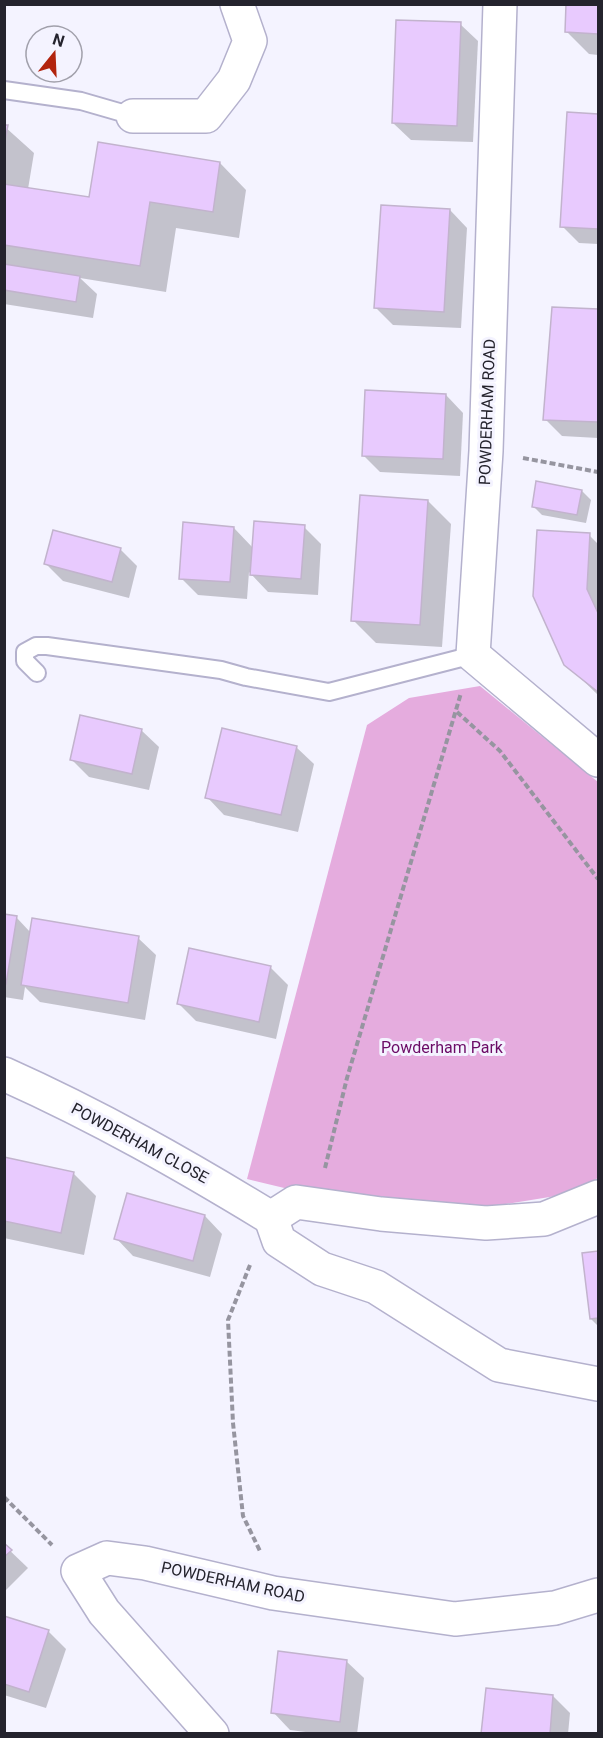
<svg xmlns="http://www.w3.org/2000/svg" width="603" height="1738" font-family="Roboto,sans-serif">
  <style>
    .green { fill: #e5acde }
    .shadow { fill: #0003 }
    .building { fill: #e8cafe; stroke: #c2b3cd; stroke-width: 1.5 }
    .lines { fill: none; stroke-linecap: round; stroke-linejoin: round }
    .service-casing { stroke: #b4b1cd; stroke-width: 20 }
    .minor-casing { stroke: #b4b1cd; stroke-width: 36 }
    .path { stroke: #9695a0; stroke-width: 4; stroke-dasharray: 6 3; stroke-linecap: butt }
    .service { stroke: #fff; stroke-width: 16 }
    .minor { stroke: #fff; stroke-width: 33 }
    .labels { text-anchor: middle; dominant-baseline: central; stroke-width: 6; stroke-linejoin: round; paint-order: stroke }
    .street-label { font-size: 16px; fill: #24232d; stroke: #f4f3ff }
    .park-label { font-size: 16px; fill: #6b0b66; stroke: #f4f3ff }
  </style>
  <rect width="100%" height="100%" fill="#f4f3ff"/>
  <path class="green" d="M 480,686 L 598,782 L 598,1178 L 568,1194 L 487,1207 L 301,1192 L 247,1179 L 367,725 L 409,698 Z"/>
  <g class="shadow">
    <path d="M 568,4 L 598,4 L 598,55 L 589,54 L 566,31 Z"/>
    <path d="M 460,24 L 478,41 L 473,142 L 411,140 L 393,123 Z"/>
    <path d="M 568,114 L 598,116 L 598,244 L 579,243 L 562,226 Z"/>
    <path d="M 4,126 L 34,153 L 28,189 L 90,199 L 220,163 L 246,190 L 239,238 L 176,228 L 166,292 L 80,278 L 97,294 L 93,318 L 4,304 Z"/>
    <path d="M 450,210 L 467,228 L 461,328 L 393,325 L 376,308 Z"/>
    <path d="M 553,308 L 598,311 L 598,438 L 562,436 L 545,419 Z"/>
    <path d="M 446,395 L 463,413 L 460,476 L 380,472 L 363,455 Z"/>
    <path d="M 582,491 L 591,500 L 586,523 L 542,515 L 533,506 Z"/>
    <path d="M 428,501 L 451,524 L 442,647 L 376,643 L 353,620 Z"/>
    <path d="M 304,527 L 321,544 L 318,595 L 268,592 L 249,572 L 247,599 L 198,595 L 181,578 L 234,528 L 253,548 Z"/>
    <path d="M 589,535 L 598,544 L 598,695 L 566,664 Z"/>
    <path d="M 120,549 L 137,566 L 129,598 L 63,581 L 45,563 Z"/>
    <path d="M 141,730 L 159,747 L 149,790 L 89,777 L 72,760 Z"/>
    <path d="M 296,747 L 314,764 L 298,832 L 224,815 L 207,797 Z"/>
    <path d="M 4,915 L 16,917 L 31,933 L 138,938 L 156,955 L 145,1020 L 40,1002 L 25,987 L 23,1000 L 4,997 Z"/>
    <path d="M 271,968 L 288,985 L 276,1039 L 196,1021 L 179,1004 Z"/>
    <path d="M 4,1159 L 73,1173 L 96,1196 L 84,1255 L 4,1238 Z"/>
    <path d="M 128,1195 L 205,1216 L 222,1234 L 210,1277 L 133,1256 L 116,1238 Z"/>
    <path d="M 598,1252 L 598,1326 L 591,1319 L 583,1254 Z"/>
    <path d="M 4,1545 L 28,1568 L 4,1592 Z"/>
    <path d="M 4,1617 L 48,1631 L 66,1649 L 46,1708 L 4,1695 Z"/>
    <path d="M 346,1661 L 364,1678 L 357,1734 L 321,1734 L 290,1730 L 273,1712 Z"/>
    <path d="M 553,1696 L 570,1713 L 568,1734 L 483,1734 Z"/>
  </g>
  <g class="building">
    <path d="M 566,4 L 598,4 L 598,34 L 565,32 Z"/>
    <path d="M 396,20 L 461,22 L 457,126 L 392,123 Z"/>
    <path d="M 567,112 L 598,114 L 598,229 L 560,227 Z"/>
    <path d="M 4,125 L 8,125 L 4,146 Z"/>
    <path d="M 98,142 L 220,162 L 213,212 L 150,202 L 140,266 L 4,245 L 4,184 L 89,197 Z"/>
    <path d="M 381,205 L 450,209 L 444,312 L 374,308 Z"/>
    <path d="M 4,264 L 80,276 L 76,302 L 4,290 Z"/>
    <path d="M 552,307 L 598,309 L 598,422 L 543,420 Z"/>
    <path d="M 365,390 L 446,394 L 443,459 L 362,456 Z"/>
    <path d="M 536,481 L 582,490 L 577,515 L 532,507 Z"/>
    <path d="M 360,495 L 428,500 L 420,625 L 351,621 Z"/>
    <path d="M 254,521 L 305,525 L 301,579 L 250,575 Z"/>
    <path d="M 183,522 L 234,527 L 230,582 L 179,579 Z"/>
    <path d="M 53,530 L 121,548 L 112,582 L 44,564 Z"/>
    <path d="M 537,530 L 590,533 L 587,589 L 598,613 L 598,692 L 564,665 L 533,596 Z"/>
    <path d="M 80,715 L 142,729 L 132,774 L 70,760 Z"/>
    <path d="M 222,728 L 297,746 L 281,815 L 205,798 Z"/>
    <path d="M 4,914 L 17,916 L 6,984 L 4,984 Z"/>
    <path d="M 32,918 L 139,936 L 128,1003 L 21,985 Z"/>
    <path d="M 189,948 L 271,966 L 259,1022 L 177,1004 Z"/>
    <path d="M 4,1157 L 74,1172 L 61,1233 L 4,1221 Z"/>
    <path d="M 127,1193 L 205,1215 L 193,1261 L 114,1239 Z"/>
    <path d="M 598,1251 L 598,1318 L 590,1319 L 582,1253 Z"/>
    <path d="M 4,1543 L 12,1550 L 4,1557 Z"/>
    <path d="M 4,1616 L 49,1630 L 29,1692 L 4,1684 Z"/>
    <path d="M 278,1651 L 347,1660 L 340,1722 L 271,1713 Z"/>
    <path d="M 486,1688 L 553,1695 L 550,1734 L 481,1734 Z"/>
  </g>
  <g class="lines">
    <defs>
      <g id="service">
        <path d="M 4,90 L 81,101 L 133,116"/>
        <path d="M 37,673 L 25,661 L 25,652 L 36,646 L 47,646 L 221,670 L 246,677 L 329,692 L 473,655"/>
      </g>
      <g id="minor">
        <path d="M 500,4 L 486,451 L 473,655 L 598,760"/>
        <path d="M 133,116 L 206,116 L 234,80 L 250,41 L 237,4"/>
        <path d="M 4,1074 C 98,1116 184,1165 271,1218"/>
        <path d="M 271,1218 L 279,1241 L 322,1269 L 376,1287 L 499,1365 L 598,1384"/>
        <path d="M 271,1218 L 296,1202 L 381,1214 L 486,1223 L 544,1219 L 598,1197"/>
        <path d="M 212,1734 L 104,1612 L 78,1571 L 107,1558 L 145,1563 L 273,1593 L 455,1619 L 555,1608 L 598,1595"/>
      </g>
    </defs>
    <use href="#service" class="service-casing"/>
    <use href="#minor" class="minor-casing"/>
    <g class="path">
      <path d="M 523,458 L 598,472"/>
      <path d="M 457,712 L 500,751 L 598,879"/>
      <path d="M 325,1168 L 347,1078 L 461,693"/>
      <path d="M 250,1265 L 228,1320 L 233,1423 L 243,1516 L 260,1551"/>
      <path d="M 4,1497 L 52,1545"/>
    </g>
    <use href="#service" class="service"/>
    <use href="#minor" class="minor"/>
  </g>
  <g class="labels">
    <g class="street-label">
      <text transform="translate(487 412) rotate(-88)">POWDERHAM ROAD</text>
      <text transform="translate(140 1143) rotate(28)">POWDERHAM CLOSE</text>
      <text transform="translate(233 1582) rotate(12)">POWDERHAM ROAD</text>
    </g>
    <g class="park-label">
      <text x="442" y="1047">Powderham Park</text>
    </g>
  </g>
  <rect width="603" height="1738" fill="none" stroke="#24232d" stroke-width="12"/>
  <g transform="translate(54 54) rotate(18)"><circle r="28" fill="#f4f3ff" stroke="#a1a0ab" stroke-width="1.5"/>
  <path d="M0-4.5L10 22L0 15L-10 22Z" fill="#b2240e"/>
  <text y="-9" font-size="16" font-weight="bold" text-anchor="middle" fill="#24232d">N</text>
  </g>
</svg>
